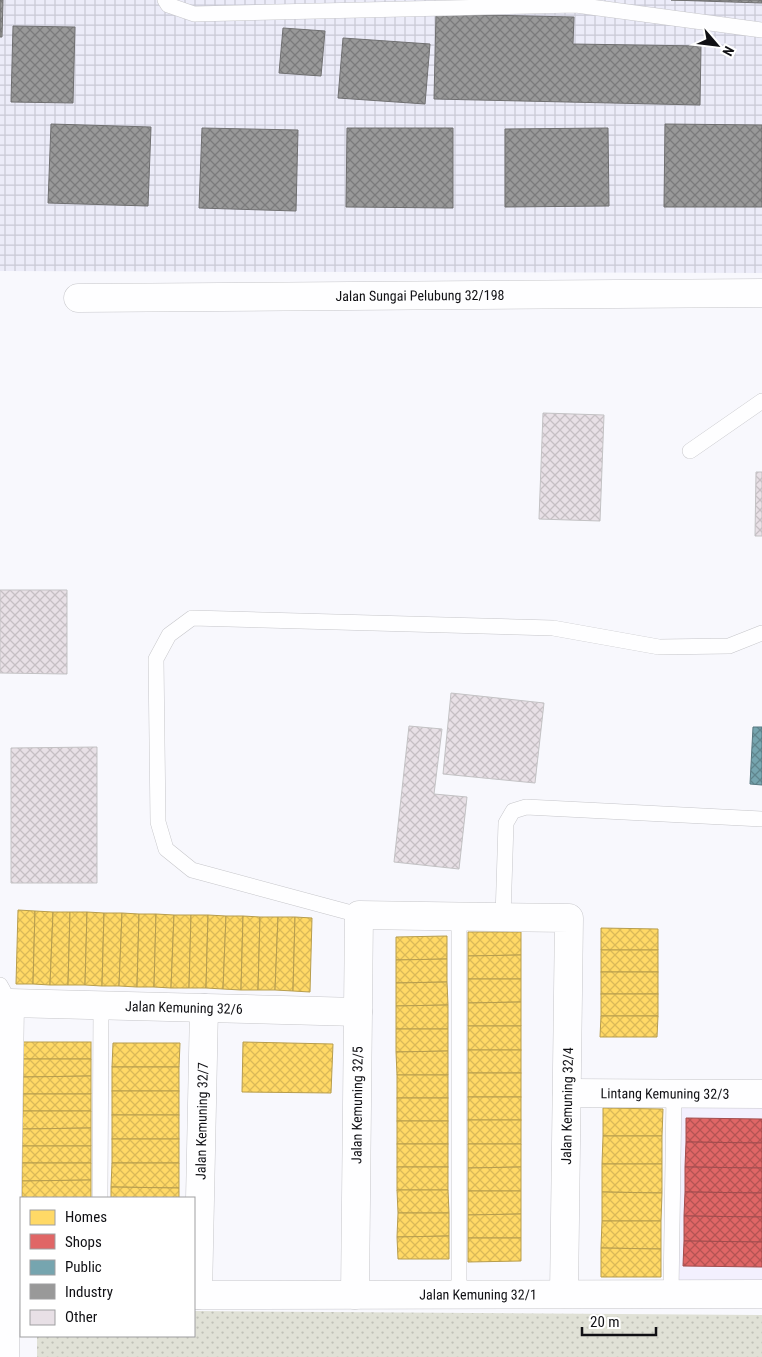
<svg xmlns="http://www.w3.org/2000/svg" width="762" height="1357" font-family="'Roboto Condensed',sans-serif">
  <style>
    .commercial { fill: #f3f0fe }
    .industrial { fill: url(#industrial-grid) }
    .grass { fill: url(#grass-dots) }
    .homes { fill: url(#homes-cross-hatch); stroke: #b79d4d }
    .shops { fill: url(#shops-cross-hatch); stroke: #a24c4d }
    .public { fill: url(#public-cross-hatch); stroke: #577880 }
    .industry { fill: url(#industry-cross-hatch); stroke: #707071 }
    .building { fill: url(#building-cross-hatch); stroke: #c3c2c4 }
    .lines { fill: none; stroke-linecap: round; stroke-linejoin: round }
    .lane-casing { stroke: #c6c6ca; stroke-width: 16 }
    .street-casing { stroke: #c6c6ca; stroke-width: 29 }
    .lane { stroke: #fefeff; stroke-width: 15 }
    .street { stroke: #fefeff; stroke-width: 28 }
    .labels { text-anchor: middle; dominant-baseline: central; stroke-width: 5; stroke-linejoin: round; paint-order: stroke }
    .street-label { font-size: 14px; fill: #101014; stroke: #fff }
  </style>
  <defs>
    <pattern id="industrial-grid" width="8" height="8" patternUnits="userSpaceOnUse" patternTransform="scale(1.25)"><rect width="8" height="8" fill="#ececf9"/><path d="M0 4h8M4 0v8" fill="none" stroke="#c9c9d5"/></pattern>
    <pattern id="grass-dots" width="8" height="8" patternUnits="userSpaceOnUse" patternTransform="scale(1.25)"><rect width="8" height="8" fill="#e0e1d6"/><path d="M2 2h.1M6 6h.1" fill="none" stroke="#bfc0b7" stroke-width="1.8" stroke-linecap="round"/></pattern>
    <pattern id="homes-cross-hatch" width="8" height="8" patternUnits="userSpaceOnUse" patternTransform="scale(1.25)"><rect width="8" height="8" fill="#ffd966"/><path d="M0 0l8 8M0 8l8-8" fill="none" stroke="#dab958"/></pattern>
    <pattern id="shops-cross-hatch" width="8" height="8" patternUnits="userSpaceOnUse" patternTransform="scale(1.25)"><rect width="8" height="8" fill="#e06666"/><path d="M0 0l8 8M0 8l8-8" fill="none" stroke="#b45353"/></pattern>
    <pattern id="public-cross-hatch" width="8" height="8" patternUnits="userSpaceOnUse" patternTransform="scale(1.25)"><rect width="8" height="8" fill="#76a5af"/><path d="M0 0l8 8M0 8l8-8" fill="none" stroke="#5f858d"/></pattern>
    <pattern id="industry-cross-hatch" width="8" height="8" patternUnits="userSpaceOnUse" patternTransform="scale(1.25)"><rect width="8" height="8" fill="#999"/><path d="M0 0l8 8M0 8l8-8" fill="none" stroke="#7b7b7c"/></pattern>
    <pattern id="building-cross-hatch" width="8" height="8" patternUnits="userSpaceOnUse" patternTransform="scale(1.25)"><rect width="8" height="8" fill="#e8e0e6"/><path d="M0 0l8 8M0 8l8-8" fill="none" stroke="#c6bfc4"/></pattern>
  </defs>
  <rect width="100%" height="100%" fill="#f8f8fd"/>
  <path class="commercial" d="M 681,1102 L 762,1104 L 762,1285 L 679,1286 Z"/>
  <path class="industrial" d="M 0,0 L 762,0 L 762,273 L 0,271 Z"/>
  <path class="grass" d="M 194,1311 L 762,1315 L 762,1357 L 37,1357 L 37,1336 L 194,1336 Z"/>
  <g class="homes">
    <path d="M 18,910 L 35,911 L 33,984 L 16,984 Z"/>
    <path d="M 35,911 L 53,912 L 50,985 L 33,984 Z"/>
    <path d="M 53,912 L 70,912 L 68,985 L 50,985 Z"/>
    <path d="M 70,912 L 87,912 L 85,985 L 68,985 Z"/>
    <path d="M 87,912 L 104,913 L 102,986 L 85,985 Z"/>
    <path d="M 104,913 L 122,913 L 119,986 L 102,986 Z"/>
    <path d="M 122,913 L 139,914 L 137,987 L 119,986 Z"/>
    <path d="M 139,914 L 156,914 L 154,987 L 137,987 Z"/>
    <path d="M 156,914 L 174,915 L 171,988 L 154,987 Z"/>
    <path d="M 174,915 L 191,915 L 189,988 L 171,988 Z"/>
    <path d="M 191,915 L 208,915 L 206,988 L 189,988 Z"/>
    <path d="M 208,915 L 226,916 L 223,989 L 206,988 Z"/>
    <path d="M 226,916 L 243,916 L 241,990 L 223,989 Z"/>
    <path d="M 243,916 L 260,917 L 258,990 L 241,990 Z"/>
    <path d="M 260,917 L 278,917 L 275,990 L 258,990 Z"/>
    <path d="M 278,917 L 295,917 L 293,991 L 275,990 Z"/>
    <path d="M 295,917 L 312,918 L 310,992 L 293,991 Z"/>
    <path d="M 601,928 L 658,929 L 658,950 L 601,950 Z"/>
    <path d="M 468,932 L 521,932 L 521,955 L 468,956 Z"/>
    <path d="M 447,936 L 447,959 L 396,960 L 396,937 Z"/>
    <rect x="601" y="950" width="57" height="22"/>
    <path d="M 521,955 L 521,979 L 468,979 L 468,956 Z"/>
    <path d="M 447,959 L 447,982 L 396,983 L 396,960 Z"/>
    <rect x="601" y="972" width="57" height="22"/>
    <path d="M 468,979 L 521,979 L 521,1002 L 468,1003 Z"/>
    <path d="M 447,982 L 448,1005 L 396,1006 L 396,983 Z"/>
    <rect x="601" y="994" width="57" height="22"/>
    <path d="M 521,1002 L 521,1026 L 468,1026 L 468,1003 Z"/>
    <path d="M 448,1005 L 448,1029 L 396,1029 L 396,1006 Z"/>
    <path d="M 601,1016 L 658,1016 L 657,1037 L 600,1037 Z"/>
    <rect x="468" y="1026" width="53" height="24"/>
    <path d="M 396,1029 L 448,1029 L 448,1051 L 396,1052 Z"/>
    <rect x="23" y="1042" width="68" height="17"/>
    <path d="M 243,1042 L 333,1044 L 331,1093 L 242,1092 Z"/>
    <path d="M 113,1043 L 180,1043 L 179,1067 L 112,1067 Z"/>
    <rect x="468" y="1050" width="53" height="23"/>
    <path d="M 448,1051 L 448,1075 L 397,1075 L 396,1052 Z"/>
    <path d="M 23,1059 L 91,1059 L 91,1076 L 23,1077 Z"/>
    <rect x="112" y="1067" width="67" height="24"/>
    <rect x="468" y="1073" width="53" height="24"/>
    <rect x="397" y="1075" width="51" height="23"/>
    <path d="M 91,1076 L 91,1094 L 23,1094 L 23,1077 Z"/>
    <rect x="112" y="1091" width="67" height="24"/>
    <rect x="23" y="1094" width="68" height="17"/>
    <rect x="468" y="1097" width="53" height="23"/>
    <rect x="397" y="1098" width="51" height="23"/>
    <path d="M 603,1108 L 663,1109 L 662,1136 L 603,1136 Z"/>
    <path d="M 23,1111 L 91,1111 L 91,1128 L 22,1129 Z"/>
    <rect x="112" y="1115" width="67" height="24"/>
    <rect x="468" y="1120" width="53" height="24"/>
    <rect x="397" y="1121" width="51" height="23"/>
    <path d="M 91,1128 L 91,1146 L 22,1146 L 22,1129 Z"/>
    <path d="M 603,1136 L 662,1136 L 662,1164 L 602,1164 Z"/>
    <rect x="112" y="1139" width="67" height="24"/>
    <rect x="397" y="1144" width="51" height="23"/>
    <path d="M 468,1144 L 521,1144 L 521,1167 L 468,1168 Z"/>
    <rect x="22" y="1146" width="69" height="17"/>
    <path d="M 22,1163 L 91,1163 L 91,1180 L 22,1181 Z"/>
    <path d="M 112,1163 L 179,1163 L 179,1188 L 111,1187 Z"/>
    <path d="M 602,1164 L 662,1164 L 662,1193 L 602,1192 Z"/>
    <rect x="397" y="1167" width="51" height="23"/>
    <path d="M 521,1167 L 521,1191 L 468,1191 L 468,1168 Z"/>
    <path d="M 91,1180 L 91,1198 L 22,1198 L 22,1181 Z"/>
    <path d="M 111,1187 L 179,1188 L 179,1198 L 111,1198 Z"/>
    <path d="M 397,1190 L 448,1190 L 449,1213 L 398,1213 Z"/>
    <path d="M 468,1191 L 521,1191 L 521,1214 L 468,1215 Z"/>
    <path d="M 602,1192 L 662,1193 L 661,1221 L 602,1221 Z"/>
    <path d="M 398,1213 L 449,1213 L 449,1236 L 397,1237 Z"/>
    <path d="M 521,1214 L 521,1238 L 468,1238 L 468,1215 Z"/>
    <path d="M 602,1221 L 661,1221 L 661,1249 L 601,1248 Z"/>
    <path d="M 449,1236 L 449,1259 L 398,1259 L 397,1237 Z"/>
    <path d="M 468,1238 L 521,1238 L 521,1261 L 468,1262 Z"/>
    <path d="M 601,1248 L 661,1249 L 661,1277 L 601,1277 Z"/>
  </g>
  <g class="shops">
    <path d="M 686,1118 L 762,1119 L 762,1143 L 686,1142 Z"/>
    <path d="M 686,1142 L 762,1143 L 762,1168 L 685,1167 Z"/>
    <path d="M 685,1167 L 762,1168 L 762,1193 L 685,1192 Z"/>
    <path d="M 685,1192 L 762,1193 L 762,1217 L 684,1216 Z"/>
    <path d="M 684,1216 L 762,1217 L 762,1242 L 684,1241 Z"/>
    <path d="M 684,1241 L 762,1242 L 762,1267 L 683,1266 Z"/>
  </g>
  <path class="public" d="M 753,727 L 762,727 L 762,785 L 750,784 Z"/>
  <g class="industry">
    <path d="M 0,0 L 3,0 L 2,37 L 0,37 Z"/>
    <path d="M 671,0 L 762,0 L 762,3 Z"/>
    <path d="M 436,14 L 574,17 L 573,44 L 701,46 L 700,105 L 434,99 Z"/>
    <path d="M 13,26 L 75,27 L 73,103 L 11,102 Z"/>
    <path d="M 283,28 L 325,31 L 321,76 L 279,73 Z"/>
    <path d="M 343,38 L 430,44 L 425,104 L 338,98 Z"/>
    <path d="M 51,124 L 151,127 L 148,206 L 48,203 Z"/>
    <path d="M 665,124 L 762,125 L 762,207 L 664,207 Z"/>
    <path d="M 202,128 L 298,130 L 296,211 L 199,208 Z"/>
    <path d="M 347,128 L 453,128 L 453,208 L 346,207 Z"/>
    <path d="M 608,128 L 609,206 L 505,207 L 505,129 Z"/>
  </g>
  <g class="building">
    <path d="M 543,413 L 604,415 L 600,521 L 539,519 Z"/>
    <path d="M 756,472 L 762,472 L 762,536 L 755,536 Z"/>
    <path d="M 0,590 L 67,590 L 67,674 L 0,673 Z"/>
    <path d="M 451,693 L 544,703 L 535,783 L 443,774 Z"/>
    <path d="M 409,726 L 442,729 L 434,794 L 467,797 L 459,869 L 394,862 Z"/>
    <path d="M 97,747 L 97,883 L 11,883 L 11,748 Z"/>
  </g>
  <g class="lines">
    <defs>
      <g id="lane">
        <path d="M 165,0 L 168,5 L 194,14 L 576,5 L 762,30"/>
        <path d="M 690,451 L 762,401"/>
        <path d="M 359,915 L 192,870 L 166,849 L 158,822 L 156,659 L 169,635 L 192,618 L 553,628 L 659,647 L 729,646 L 762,633"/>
        <path d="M 459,916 L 459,1295"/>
        <path d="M 503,917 L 506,823 L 513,811 L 526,807 L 762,819"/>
        <path d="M 0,985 L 10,1003"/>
        <path d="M 100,1198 L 101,1005"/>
        <path d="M 671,1294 L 674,1093"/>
      </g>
      <g id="street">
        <path id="s1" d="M 78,298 L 762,293"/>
        <path id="s2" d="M 567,1093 L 762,1094"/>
        <path id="s3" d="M 194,1295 L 762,1294"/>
        <path id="s4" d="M 198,1295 L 204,1008"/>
        <path id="s5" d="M 355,1295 L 359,915 L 569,918 L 564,1294"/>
        <path id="s6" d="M 5,1357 L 10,1003 L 358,1012"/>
      </g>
    </defs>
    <use href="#lane" class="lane-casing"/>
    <use href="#street" class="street-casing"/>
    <use href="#lane" class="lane"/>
    <use href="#street" class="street"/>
  </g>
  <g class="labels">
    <g class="street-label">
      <text stroke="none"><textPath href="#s1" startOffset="342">Jalan Sungai Pelubung 32/198</textPath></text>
      <text stroke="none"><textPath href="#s6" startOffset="528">Jalan Kemuning 32/6</textPath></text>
      <text stroke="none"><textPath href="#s2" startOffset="98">Lintang Kemuning 32/3</textPath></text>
      <text stroke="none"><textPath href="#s5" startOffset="190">Jalan Kemuning 32/5</textPath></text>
      <text transform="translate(567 1106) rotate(-89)">Jalan Kemuning 32/4</text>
      <text stroke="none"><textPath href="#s4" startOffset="174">Jalan Kemuning 32/7</textPath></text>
      <text stroke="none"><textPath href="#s3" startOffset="284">Jalan Kemuning 32/1</textPath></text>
    </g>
  </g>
  <rect x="20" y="1197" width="175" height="140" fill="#ffffff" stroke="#9f9fa1"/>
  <rect x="30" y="1210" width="25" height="15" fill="#ffd966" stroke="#9f9fa1"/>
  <text x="65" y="1222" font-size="15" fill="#101014">Homes</text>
  <rect x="30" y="1234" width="25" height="15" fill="#e06666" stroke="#9f9fa1"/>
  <text x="65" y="1247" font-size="15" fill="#101014">Shops</text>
  <rect x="30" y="1260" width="25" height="15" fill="#76a5af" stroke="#9f9fa1"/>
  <text x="65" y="1272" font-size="15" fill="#101014">Public</text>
  <rect x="30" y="1284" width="25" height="15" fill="#999999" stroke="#9f9fa1"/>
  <text x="65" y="1297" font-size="15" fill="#101014">Industry</text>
  <rect x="30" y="1310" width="25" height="15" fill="#e8e0e6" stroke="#9f9fa1"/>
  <text x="65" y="1322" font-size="15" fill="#101014">Other</text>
  <g transform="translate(717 45) rotate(118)" stroke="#ffffff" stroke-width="4" paint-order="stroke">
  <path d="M0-4L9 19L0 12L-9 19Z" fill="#101014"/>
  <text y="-8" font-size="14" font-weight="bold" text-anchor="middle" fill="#101014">N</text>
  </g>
  <path d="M582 1327v8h74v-8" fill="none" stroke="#101014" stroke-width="2.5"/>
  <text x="590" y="1327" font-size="15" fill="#101014" stroke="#ffffff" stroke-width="4" paint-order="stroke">20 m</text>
</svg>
